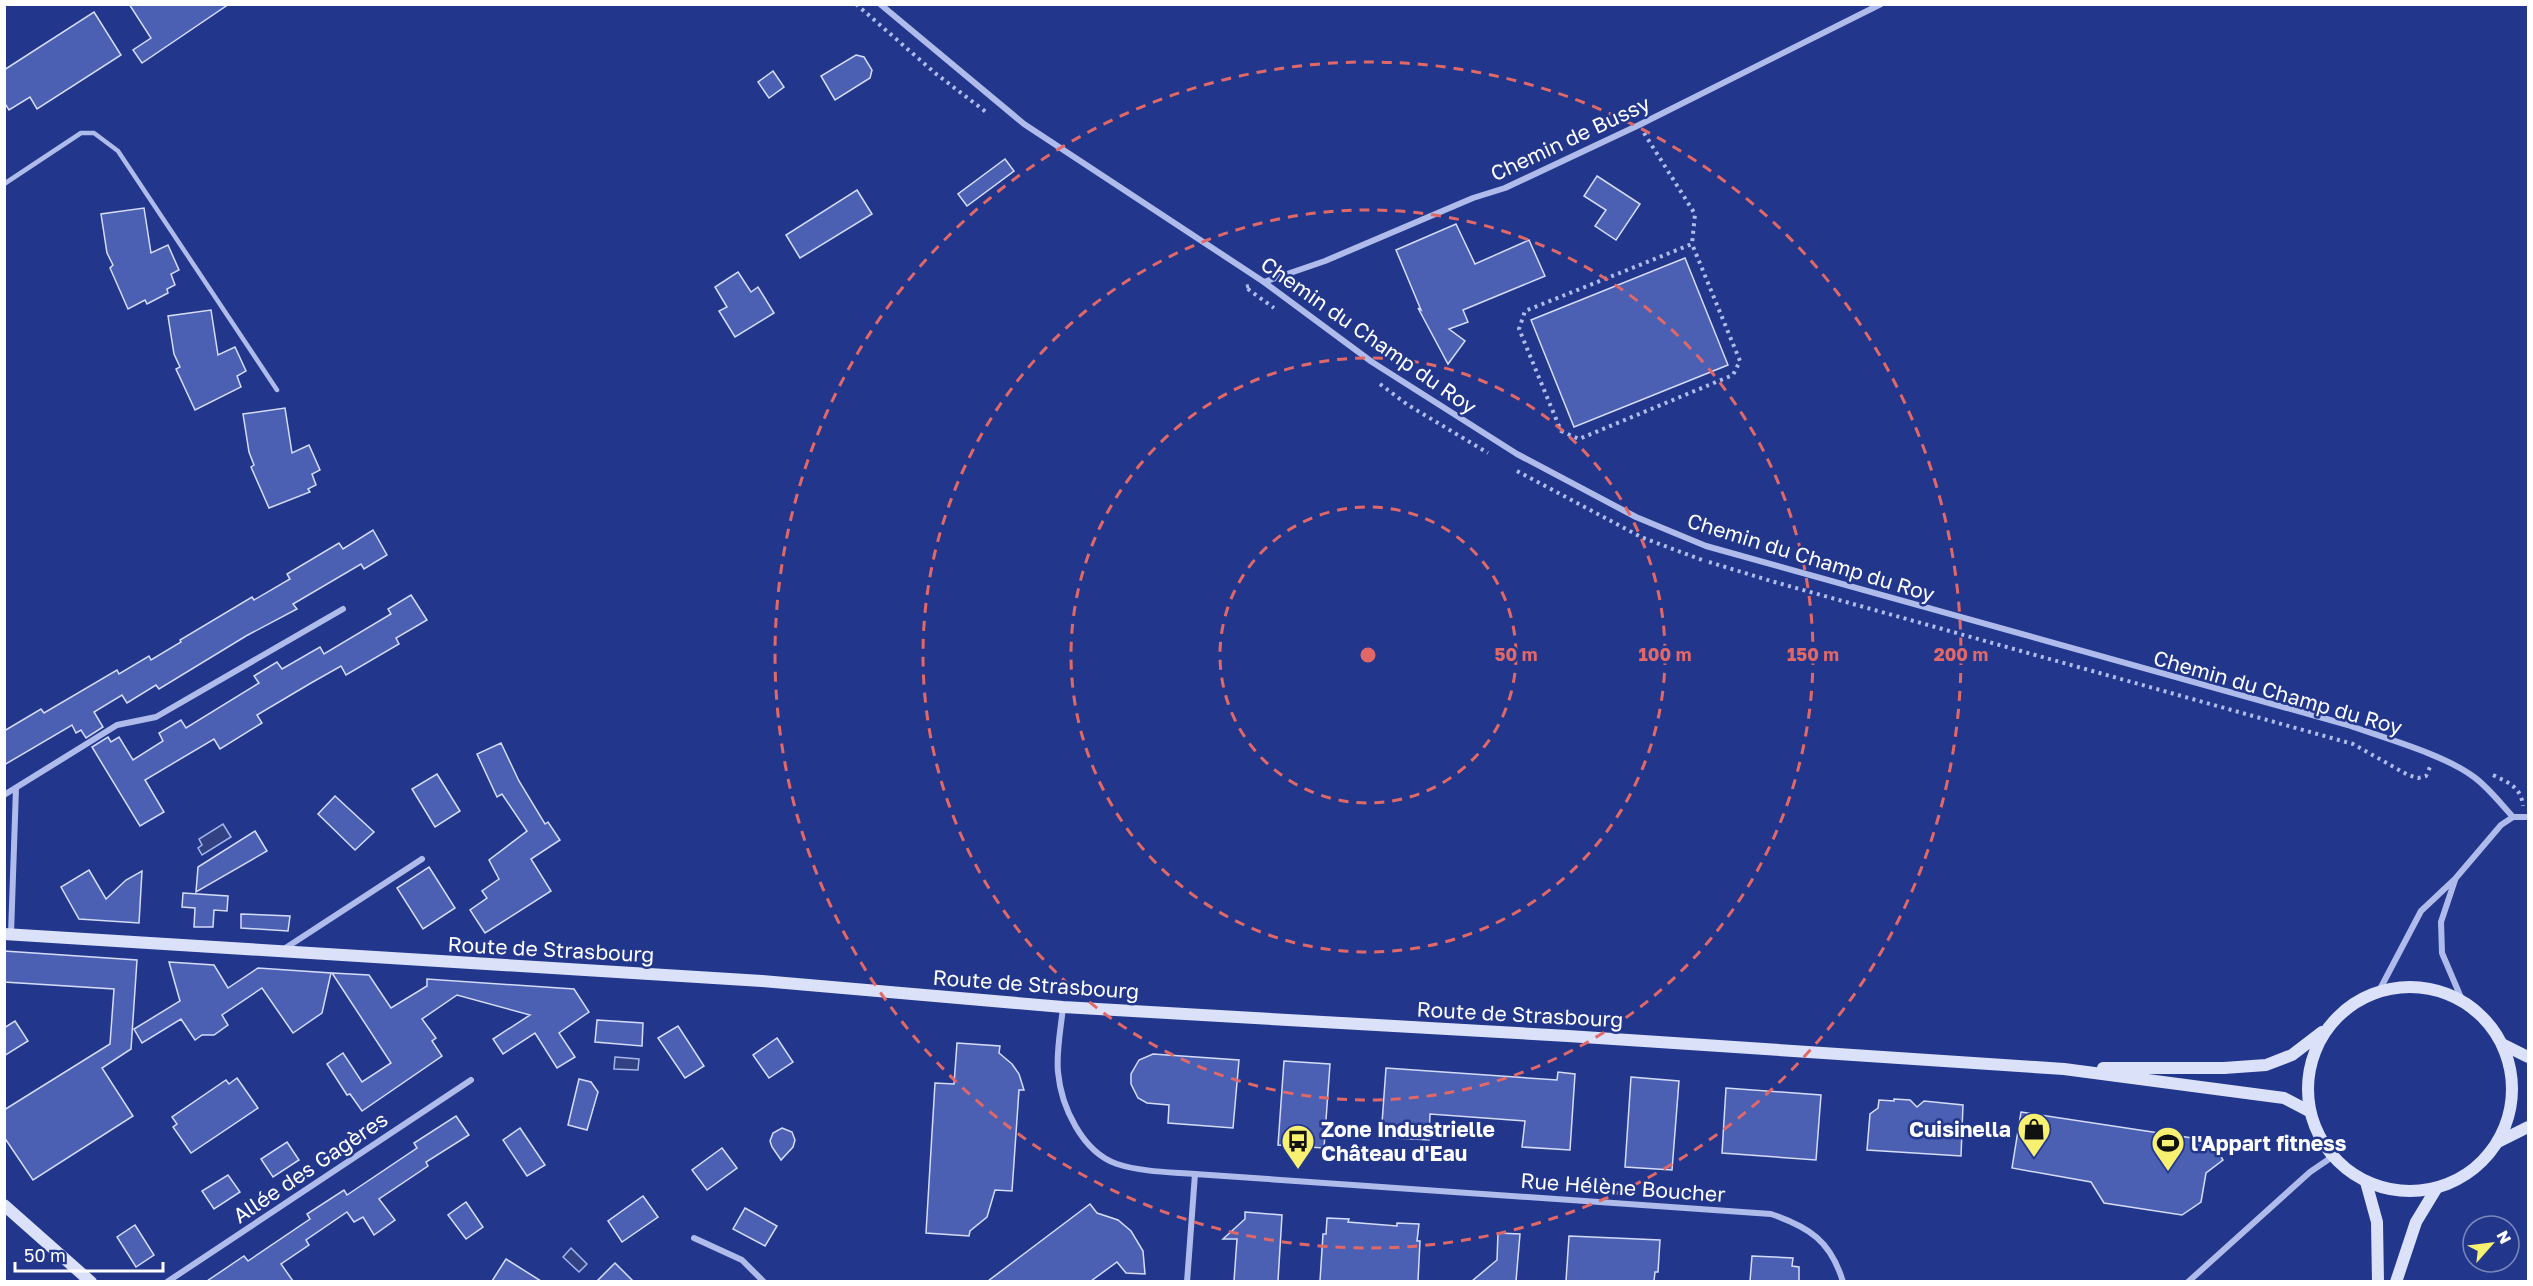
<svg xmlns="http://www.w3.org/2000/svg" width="2533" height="1286" font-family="'Golos Text',sans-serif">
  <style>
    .water { fill: #314181; stroke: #a3b4ec; stroke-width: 1.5 }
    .building { fill: #4b60b3; stroke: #d4dcf8; stroke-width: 1.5 }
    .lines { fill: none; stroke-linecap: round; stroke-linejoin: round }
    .path { stroke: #afbceb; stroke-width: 4; stroke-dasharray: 3 4.5; stroke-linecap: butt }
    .lane { stroke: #afbceb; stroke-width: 4.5 }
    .street { stroke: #afbceb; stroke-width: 6 }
    .secondary { stroke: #dbe1f9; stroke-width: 12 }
    .ring { fill: none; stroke: #e26868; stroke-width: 3; stroke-dasharray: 10 8 }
    .labels { text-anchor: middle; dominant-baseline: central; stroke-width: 5; stroke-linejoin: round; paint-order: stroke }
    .street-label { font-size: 21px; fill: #fff; stroke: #22378c }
    .poi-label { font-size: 21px; font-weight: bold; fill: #fff; stroke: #22378c; text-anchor: start }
    .centre { fill: #e26868; stroke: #22378c; stroke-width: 3 }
    .ring-label { font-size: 18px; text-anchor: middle; font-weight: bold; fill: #e26868; stroke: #22378c; stroke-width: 5; stroke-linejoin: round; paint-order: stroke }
  </style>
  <rect width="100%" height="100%" fill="#22378c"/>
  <g class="water">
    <path d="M 223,824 L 231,837 L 202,855 L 198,848 L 202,845 L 199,839 Z"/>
    <path d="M 615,1057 L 639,1059 L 638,1070 L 614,1069 Z"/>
    <path d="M 571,1248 L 587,1264 L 579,1272 L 563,1257 Z"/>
  </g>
  <g class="building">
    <path d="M 129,4 L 229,4 L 142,63 L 133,50 L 151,38 Z"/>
    <path d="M 94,12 L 121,55 L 37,109 L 30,97 L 9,110 L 4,102 L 4,70 Z"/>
    <path d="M 856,55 L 864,57 L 872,70 L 870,78 L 835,100 L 821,76 Z"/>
    <path d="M 773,71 L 784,87 L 769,98 L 758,82 Z"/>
    <path d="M 1005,159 L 1014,171 L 967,206 L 958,194 Z"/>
    <path d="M 1597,176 L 1640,204 L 1616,240 L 1595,226 L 1606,210 L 1584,196 Z"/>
    <path d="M 857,190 L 872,214 L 800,258 L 786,235 Z"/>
    <path d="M 144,208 L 151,253 L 168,245 L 179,270 L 171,274 L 175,285 L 167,289 L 168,293 L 147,304 L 145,300 L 128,309 L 110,268 L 113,265 L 107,253 L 101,214 Z"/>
    <path d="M 1456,224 L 1475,264 L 1529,240 L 1545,276 L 1463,310 L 1468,322 L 1449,329 L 1465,341 L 1448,364 L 1418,308 L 1421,310 L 1396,250 Z"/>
    <path d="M 1685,258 L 1728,365 L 1574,427 L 1531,320 Z"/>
    <path d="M 738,272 L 751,292 L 758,287 L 774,313 L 735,337 L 719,311 L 727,307 L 715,287 Z"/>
    <path d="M 211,310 L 218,355 L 235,347 L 246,371 L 237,376 L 241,387 L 195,410 L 176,369 L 180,367 L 174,354 L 168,316 Z"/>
    <path d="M 285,408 L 292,453 L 309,445 L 320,470 L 312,474 L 316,485 L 308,489 L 310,492 L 269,508 L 251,467 L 254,465 L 249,452 L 243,414 Z"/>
    <path d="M 373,530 L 387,555 L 364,569 L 361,564 L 293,604 L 297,609 L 246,636 L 159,689 L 156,685 L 127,703 L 122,695 L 94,712 L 103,727 L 86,738 L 81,730 L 76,733 L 72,725 L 4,765 L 4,731 L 41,709 L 44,713 L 117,670 L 119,674 L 149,656 L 151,660 L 181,642 L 180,640 L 252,597 L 254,600 L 290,579 L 287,574 L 339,543 L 343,549 Z"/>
    <path d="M 411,595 L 427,620 L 396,638 L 399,644 L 346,675 L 341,666 L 311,683 L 257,715 L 262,723 L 220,749 L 214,739 L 145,780 L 164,812 L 140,826 L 92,747 L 108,737 L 111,742 L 119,737 L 133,760 L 163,741 L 159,733 L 181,720 L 186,728 L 259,683 L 254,676 L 277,662 L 282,669 L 320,647 L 324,654 L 391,614 L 388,609 Z"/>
    <path d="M 501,743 L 519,781 L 545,824 L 548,822 L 560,840 L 531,859 L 551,891 L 485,933 L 470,910 L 487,898 L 482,891 L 499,879 L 489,860 L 527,831 L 502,794 L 497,797 L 477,754 Z"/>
    <path d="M 437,774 L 460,811 L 435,827 L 412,789 Z"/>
    <path d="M 335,796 L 374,832 L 355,850 L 318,814 Z"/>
    <path d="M 255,831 L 267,851 L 196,892 L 198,867 Z"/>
    <path d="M 429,867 L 455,908 L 423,929 L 397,888 Z"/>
    <path d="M 89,870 L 106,899 L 126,880 L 142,871 L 139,923 L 79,919 L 61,887 Z"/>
    <path d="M 183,893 L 228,896 L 227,911 L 214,910 L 213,927 L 194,927 L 195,908 L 182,907 Z"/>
    <path d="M 241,914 L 290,916 L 288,931 L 241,928 Z"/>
    <path d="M 4,951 L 137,960 L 131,1049 L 102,1068 L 133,1116 L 33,1180 L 4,1137 L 4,1110 L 110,1044 L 114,989 L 4,982 Z"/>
    <path d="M 169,962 L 214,965 L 228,988 L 258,968 L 331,973 L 322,1013 L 293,1033 L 262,988 L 222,1015 L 228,1025 L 214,1035 L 202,1035 L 195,1040 L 181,1019 L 142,1043 L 134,1029 L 180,1001 Z"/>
    <path d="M 332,973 L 369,975 L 391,1008 L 427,986 L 427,979 L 574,989 L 589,1012 L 559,1033 L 575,1057 L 557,1068 L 535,1033 L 503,1054 L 493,1039 L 530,1015 L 457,995 L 422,1019 L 436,1038 L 432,1041 L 442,1056 L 362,1111 L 350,1094 L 347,1095 L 327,1064 L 343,1053 L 362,1082 L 391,1063 Z"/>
    <path d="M 597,1020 L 643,1023 L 642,1046 L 595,1042 Z"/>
    <path d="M 15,1021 L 28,1041 L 4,1056 L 4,1028 Z"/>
    <path d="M 678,1026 L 704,1066 L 685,1078 L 658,1038 Z"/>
    <path d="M 777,1038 L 793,1062 L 769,1078 L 753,1055 Z"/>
    <path d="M 957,1043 L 1000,1046 L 999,1053 L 1012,1064 L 1019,1074 L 1024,1090 L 1019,1090 L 1012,1191 L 995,1190 L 987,1217 L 970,1231 L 969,1236 L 926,1233 L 935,1083 L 954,1084 Z"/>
    <path d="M 1153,1054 L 1239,1060 L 1233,1128 L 1168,1123 L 1169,1105 L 1147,1103 L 1138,1098 L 1131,1084 L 1131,1074 L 1139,1060 Z"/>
    <path d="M 1284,1061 L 1330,1064 L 1324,1148 L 1278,1145 Z"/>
    <path d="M 1386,1068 L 1557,1080 L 1558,1072 L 1575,1074 L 1570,1150 L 1522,1147 L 1525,1121 L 1430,1114 L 1429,1140 L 1381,1137 Z"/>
    <path d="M 1631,1077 L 1679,1081 L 1672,1170 L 1625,1167 Z"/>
    <path d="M 237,1078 L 258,1108 L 191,1153 L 173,1127 L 177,1124 L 172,1117 L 226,1080 L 229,1084 Z"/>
    <path d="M 579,1079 L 591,1082 L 598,1092 L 587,1130 L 568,1125 Z"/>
    <path d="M 1726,1088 L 1821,1095 L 1816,1160 L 1722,1153 Z"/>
    <path d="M 1894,1099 L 1910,1100 L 1917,1107 L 1924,1101 L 1963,1105 L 1961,1156 L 1867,1150 L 1870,1114 L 1878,1108 L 1879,1100 L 1894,1101 Z"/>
    <path d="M 2021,1112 L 2212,1141 L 2223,1160 L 2206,1173 L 2201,1202 L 2182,1215 L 2104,1203 L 2091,1182 L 2012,1168 Z"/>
    <path d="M 456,1116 L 469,1135 L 426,1162 L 428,1166 L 379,1199 L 395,1220 L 374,1235 L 363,1217 L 354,1222 L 347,1212 L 306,1240 L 309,1245 L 281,1264 L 293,1281 L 207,1281 L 244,1256 L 248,1261 L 310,1219 L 307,1214 L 344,1190 L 347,1195 L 417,1148 L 414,1143 Z"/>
    <path d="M 520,1128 L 545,1165 L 527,1176 L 503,1140 Z"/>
    <path d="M 782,1128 L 792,1132 L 795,1140 L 793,1147 L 781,1160 L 772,1147 L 770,1141 L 773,1133 Z"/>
    <path d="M 287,1142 L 299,1160 L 273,1177 L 261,1159 Z"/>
    <path d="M 722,1148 L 737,1168 L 707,1190 L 692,1170 Z"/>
    <path d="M 228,1175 L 240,1192 L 214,1209 L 202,1191 Z"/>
    <path d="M 643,1196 L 658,1217 L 622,1242 L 608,1221 Z"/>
    <path d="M 466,1202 L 483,1227 L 466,1239 L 448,1215 Z"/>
    <path d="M 1090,1204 L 1097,1213 L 1118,1220 L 1131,1231 L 1143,1251 L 1145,1274 L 1126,1273 L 1117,1262 L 1091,1281 L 988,1281 Z"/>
    <path d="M 745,1208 L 777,1226 L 765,1246 L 733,1229 Z"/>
    <path d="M 1245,1212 L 1282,1215 L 1278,1281 L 1234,1281 L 1237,1239 L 1223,1239 L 1245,1219 Z"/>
    <path d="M 1327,1218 L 1349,1219 L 1348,1222 L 1397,1226 L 1397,1223 L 1419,1224 L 1417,1241 L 1420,1241 L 1418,1281 L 1320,1281 L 1323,1234 L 1326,1234 Z"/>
    <path d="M 135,1225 L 154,1255 L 136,1267 L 117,1237 Z"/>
    <path d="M 1498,1233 L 1520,1234 L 1516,1281 L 1472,1281 L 1497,1260 Z"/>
    <path d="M 1569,1236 L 1660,1240 L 1658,1272 L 1655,1272 L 1654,1281 L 1566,1281 Z"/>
    <path d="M 1752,1256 L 1793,1258 L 1792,1266 L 1799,1267 L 1799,1281 L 1750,1281 Z"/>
    <path d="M 506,1259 L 541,1281 L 492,1281 Z"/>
    <path d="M 615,1263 L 633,1281 L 597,1281 Z"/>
  </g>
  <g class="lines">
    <g class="path">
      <path d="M 856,4 L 935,73 L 986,112"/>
      <path d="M 1644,133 L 1695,214 L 1692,244 L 1525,311 L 1519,329 L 1561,431 L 1579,439 L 1733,375 L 1740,361 L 1692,244"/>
      <path d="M 1249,286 L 1245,287 L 1274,308"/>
      <path d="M 1380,384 L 1408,405 L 1488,453"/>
      <path d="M 1517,471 L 1641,537 L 1702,560"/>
      <path d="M 1709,562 L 1771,581 L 2353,744 L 2408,775 L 2418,778 L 2426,776 L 2430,767"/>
      <path d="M 2493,775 C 2509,783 2521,787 2523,806"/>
    </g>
    <path class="lane" d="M 4,184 L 81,133 L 94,133 L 118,151 L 277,390"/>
    <g class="street">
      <path d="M 880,4 L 1024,124 L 1264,282 L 1372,362 L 1517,454 L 1636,517 L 1706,546 L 2348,725 C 2384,738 2443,754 2474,777 C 2489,788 2500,803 2513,817"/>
      <path d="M 1264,282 L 1325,261 L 1473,198 L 1505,188 L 1639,125 L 1881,4"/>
      <path d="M 4,795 L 117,725 L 156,717 L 343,609"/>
      <path d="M 2455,880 L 2441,922 L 2442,953 L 2462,1000"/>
      <path d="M 11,934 L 16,788"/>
      <path d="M 284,949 L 422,859"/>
      <path d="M 2379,991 L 2421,911 L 2455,879 L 2501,825 L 2513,817 L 2528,817"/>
      <path d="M 1063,1007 C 1061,1028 1056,1051 1058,1072 C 1061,1106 1082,1152 1117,1164 C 1142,1172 1169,1172 1195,1174 L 1771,1214 C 1809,1227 1831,1241 1843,1282"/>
      <path d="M 694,1238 L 742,1260 L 764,1282"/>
      <path d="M 167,1282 L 471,1080"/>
      <path d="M 1187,1282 L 1195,1174"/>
      <path d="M 2188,1282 L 2310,1172 L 2332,1157"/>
    </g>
    <g class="secondary">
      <path d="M 4,934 L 762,981 L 1063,1007 L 1568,1036 L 2064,1069 L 2284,1098 L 2309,1111"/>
      <circle cx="2410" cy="1089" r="102"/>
      <path d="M 2502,1044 L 2528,1057"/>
      <path d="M 2103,1068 L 2224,1068 L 2266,1065 L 2292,1055 L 2322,1032"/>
      <path d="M 2498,1142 L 2528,1127"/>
      <path d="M 2366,1182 L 2377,1222 L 2378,1282"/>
      <path d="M 4,1205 L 91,1282"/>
      <path d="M 2396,1282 L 2416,1222 L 2436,1189"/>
    </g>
  </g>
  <g class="ring">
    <circle cx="1368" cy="655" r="148"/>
    <circle cx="1368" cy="655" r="297"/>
    <circle cx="1368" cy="655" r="445"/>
    <circle cx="1368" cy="655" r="593"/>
  </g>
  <defs>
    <symbol id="shop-pin" viewBox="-11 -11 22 30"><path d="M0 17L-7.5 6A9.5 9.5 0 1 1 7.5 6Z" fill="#f7f071" stroke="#22378c"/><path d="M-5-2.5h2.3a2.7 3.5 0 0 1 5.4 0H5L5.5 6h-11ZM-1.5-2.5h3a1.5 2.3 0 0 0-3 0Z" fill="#111"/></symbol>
    <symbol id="bus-pin" viewBox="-11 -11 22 30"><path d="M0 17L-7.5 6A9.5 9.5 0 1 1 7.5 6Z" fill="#f7f071" stroke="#22378c"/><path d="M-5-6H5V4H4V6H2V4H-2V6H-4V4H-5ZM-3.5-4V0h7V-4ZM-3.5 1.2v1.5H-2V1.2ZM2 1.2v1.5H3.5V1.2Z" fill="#111"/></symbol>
    <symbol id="stadium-pin" viewBox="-11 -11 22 30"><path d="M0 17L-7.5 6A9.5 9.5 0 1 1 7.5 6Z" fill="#f7f071" stroke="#22378c"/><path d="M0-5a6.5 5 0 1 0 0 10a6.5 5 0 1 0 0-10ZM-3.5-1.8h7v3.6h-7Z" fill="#111"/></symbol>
  </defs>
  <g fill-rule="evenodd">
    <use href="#shop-pin" x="2015" y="1110" width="38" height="52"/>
    <use href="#bus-pin" x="1279" y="1122" width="38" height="52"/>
    <use href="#stadium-pin" x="2149" y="1124" width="38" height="52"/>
  </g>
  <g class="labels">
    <g class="street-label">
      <text transform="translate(1570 138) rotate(-25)">Chemin de Bussy</text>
      <text transform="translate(1369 335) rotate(35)">Chemin du Champ du Roy</text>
      <text transform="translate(1811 557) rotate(17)">Chemin du Champ du Roy</text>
      <text transform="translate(2278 692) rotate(16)">Chemin du Champ du Roy</text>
      <text transform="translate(551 949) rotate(3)">Route de Strasbourg</text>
      <text transform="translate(1036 984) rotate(4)">Route de Strasbourg</text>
      <text transform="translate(1520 1014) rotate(3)">Route de Strasbourg</text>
      <text transform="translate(310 1167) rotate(-34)">Allée des Gagères</text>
      <text transform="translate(1623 1187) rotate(4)">Rue Hélène Boucher</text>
    </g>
    <g class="poi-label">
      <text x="1321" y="1129">Zone Industrielle<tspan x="1321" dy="24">Château d'Eau</tspan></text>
      <text x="2011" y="1129" text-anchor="end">Cuisinella</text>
      <text x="2191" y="1143">l'Appart fitness</text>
    </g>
  </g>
  <circle cx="1368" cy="655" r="9" class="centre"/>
  <g class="ring-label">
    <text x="1516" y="661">50 m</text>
    <text x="1665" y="661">100 m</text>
    <text x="1813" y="661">150 m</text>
    <text x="1961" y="661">200 m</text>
  </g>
  <rect width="2533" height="1286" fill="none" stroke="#ffffff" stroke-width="12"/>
  <g transform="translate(2491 1244) rotate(62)"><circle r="28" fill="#22378c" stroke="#7a87ba" stroke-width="1.5"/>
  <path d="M0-4.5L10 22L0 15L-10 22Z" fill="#f7f071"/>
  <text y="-9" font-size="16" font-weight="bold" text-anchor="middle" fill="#ffffff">N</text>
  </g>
  <path d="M15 1262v9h148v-9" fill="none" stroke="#ffffff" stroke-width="3"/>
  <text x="24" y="1262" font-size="18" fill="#ffffff" stroke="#22378c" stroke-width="4.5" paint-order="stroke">50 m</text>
</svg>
